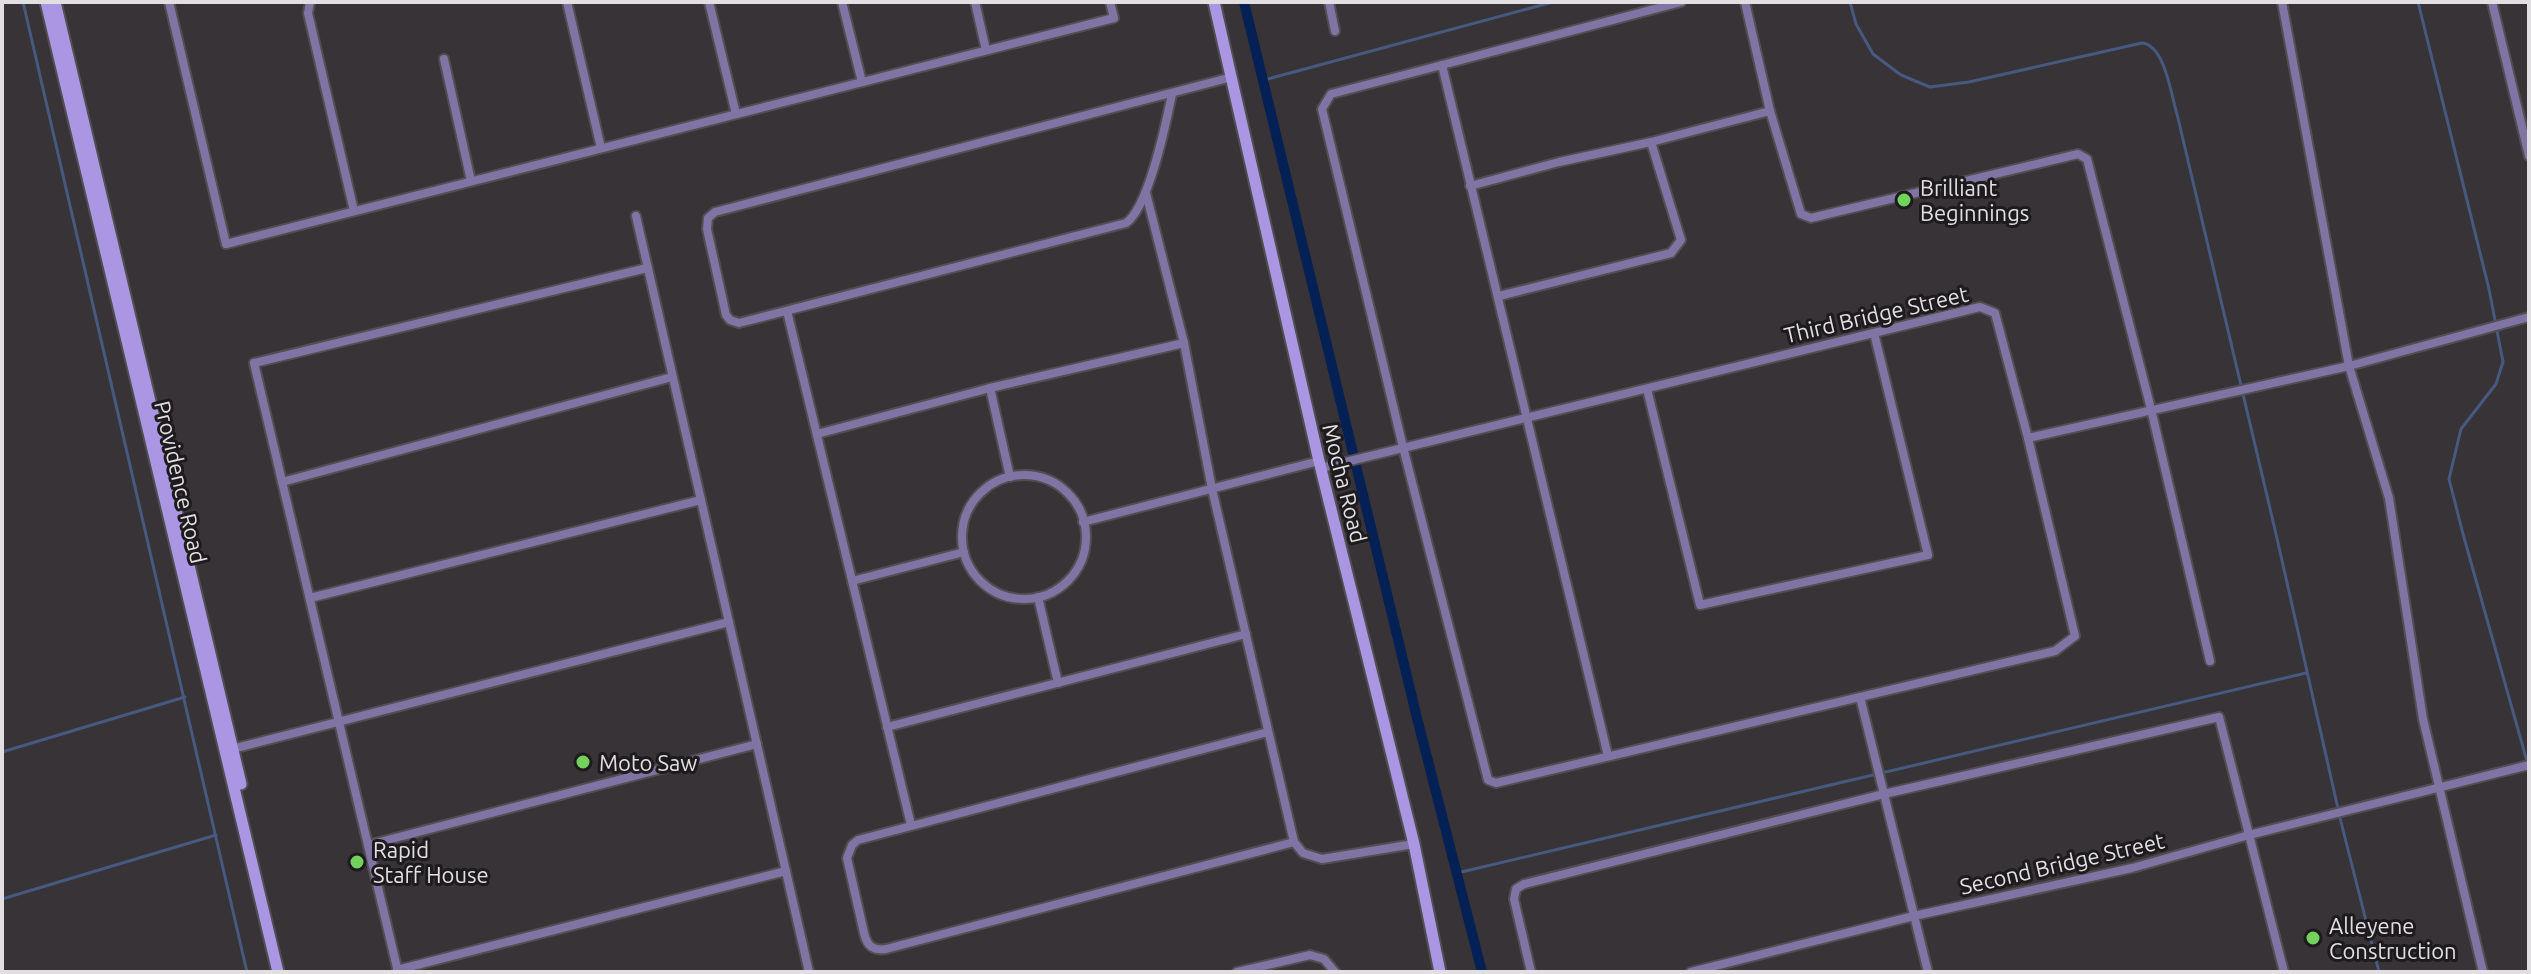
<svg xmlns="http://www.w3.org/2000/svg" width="2531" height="974" font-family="Ubuntu,sans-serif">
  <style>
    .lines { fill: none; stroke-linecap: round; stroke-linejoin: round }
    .stream { stroke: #46597f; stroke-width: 3 }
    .canal { stroke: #042055; stroke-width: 10 }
    .street-casing { stroke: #524f52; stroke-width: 12 }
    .secondary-casing { stroke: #524f52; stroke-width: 15 }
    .street { stroke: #8074a4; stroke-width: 8 }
    .secondary { stroke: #aa96e3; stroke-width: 11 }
    .poi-dot { fill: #73d25c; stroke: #1d1b1d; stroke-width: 3 }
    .labels { text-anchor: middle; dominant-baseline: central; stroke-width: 6; stroke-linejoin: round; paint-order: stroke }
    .poi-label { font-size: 22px; fill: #e1dfe1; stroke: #1d1b1d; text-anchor: start }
    .street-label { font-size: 22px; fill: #e1dfe1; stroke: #1d1b1d }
  </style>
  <rect width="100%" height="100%" fill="#373337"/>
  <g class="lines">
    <g class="stream">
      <path d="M 23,2 L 247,972"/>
      <path d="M 1850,2 L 1856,24 L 1873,54 L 1901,75 L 1930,87 L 1969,82 L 2142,43 C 2165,45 2171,95 2177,114 L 2276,534 L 2341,822 L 2379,972"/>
      <path d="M 2418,2 L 2489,289 L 2503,362 L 2496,384 L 2461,429 L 2449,479 L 2463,534 L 2528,765"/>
      <path d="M 1264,80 L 1553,2"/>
      <path d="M 2,752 L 185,697"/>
      <path d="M 1457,873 L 2306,673"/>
      <path d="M 2,899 L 216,835"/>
    </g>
    <path class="canal" d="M 1244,2 L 1417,718 L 1482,972"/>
    <defs>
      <g id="street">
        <path d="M 169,2 L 226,244 L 1114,18 L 1110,2"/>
        <path d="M 310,2 L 308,13 L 354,211"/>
        <path d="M 567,2 L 601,148"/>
        <path d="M 709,2 L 736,114"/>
        <path d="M 842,2 L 862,82"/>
        <path d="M 975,2 L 986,50"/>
        <path d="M 1329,2 L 1335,31"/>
        <path d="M 1745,2 L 1770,111 L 1801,214 L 1811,218 L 2078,154 L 2087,159 L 2151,409 L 2210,661"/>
        <path d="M 2282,2 L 2349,366 L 2389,498 L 2423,719 L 2483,972"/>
        <path d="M 2492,2 L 2529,156"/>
        <path d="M 444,59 L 471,181"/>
        <path d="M 1442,65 L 1681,2"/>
        <path d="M 1172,94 C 1166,123 1149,207 1126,223 L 739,323 L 730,320 L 726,315 L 707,229 L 708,218 L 715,212 L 1232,77"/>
        <path d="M 1470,186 L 1559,162 L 1651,142 L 1770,111"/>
        <path d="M 1146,193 L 1184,343 L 1212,489 L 1294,842 L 1303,853 L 1322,859 L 1414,844"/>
        <path d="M 636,216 L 809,972"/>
        <path d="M 1499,296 L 1671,253 L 1681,240 L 1651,142"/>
        <path d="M 787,311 L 911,825"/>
        <path d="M 990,388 L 1010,477"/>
        <path d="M 1647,389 L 1700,605 L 1928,555 L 1874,333"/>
        <path d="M 817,434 L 990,388 L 1184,343"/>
        <path d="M 1321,468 L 1980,307 L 1995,313 L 2028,438 L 2349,366 L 2529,317"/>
        <circle cx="1024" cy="537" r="62"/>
        <path d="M 282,482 L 672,377"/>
        <path d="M 1083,522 L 1319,461"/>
        <path d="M 852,581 L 964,552"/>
        <path d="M 1038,597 L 1058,683"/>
        <path d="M 310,598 L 701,500"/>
        <path d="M 1860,697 L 1928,972"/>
        <path d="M 887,727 L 1246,634"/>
        <path d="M 1268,732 L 858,840 L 852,845 L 847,858 L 864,933 C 867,946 873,951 886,949 L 1294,842"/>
        <path d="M 232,749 L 729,622"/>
        <path d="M 1608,756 L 1442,65 L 1331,94 L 1322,109 L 1403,447 L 1488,780 L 1496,783 L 2055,651 L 2075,636 L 2028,438"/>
        <path d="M 368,845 L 757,744"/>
        <path d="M 397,970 L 786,871"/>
        <path d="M 398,972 L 254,363 L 647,268"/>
        <path d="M 1237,972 L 1310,955 L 1324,959 L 1335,972"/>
        <path d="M 1531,972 L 1514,899 L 1516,889 L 1524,884 L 1884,794 L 2219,717 L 2284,972"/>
        <path d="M 1691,972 L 1914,916 L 2132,868 L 2249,835 L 2529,765"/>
      </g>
      <g id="secondary">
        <path d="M 46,2 L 278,972"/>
        <path d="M 55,2 L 241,784"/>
        <path d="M 1214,2 L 1319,461 L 1414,844 L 1440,972"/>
      </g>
    </defs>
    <use href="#street" class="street-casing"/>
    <use href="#secondary" class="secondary-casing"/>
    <use href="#street" class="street"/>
    <use href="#secondary" class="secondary"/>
  </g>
  <g class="poi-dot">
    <circle cx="1904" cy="200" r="8"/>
    <circle cx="583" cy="762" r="8"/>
    <circle cx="357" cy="862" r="8"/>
    <circle cx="2313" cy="938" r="8"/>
  </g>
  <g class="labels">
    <g class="poi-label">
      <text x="1920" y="187">Brilliant<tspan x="1920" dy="25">Beginnings</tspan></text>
      <text x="599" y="762">Moto Saw</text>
      <text x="373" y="849">Rapid<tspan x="373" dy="25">Staff House</tspan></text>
      <text x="2329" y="925">Alleyene<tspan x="2329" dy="25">Construction</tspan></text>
    </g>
    <g class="street-label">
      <text transform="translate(1876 314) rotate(-13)">Third Bridge Street</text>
      <text transform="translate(181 482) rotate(77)">Providence Road</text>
      <text transform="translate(1345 483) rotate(76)">Mocha Road</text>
      <text transform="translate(2062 863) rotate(-13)">Second Bridge Street</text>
    </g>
  </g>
  <rect width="2531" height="974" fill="none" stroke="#e1dfe1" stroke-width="8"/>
</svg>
